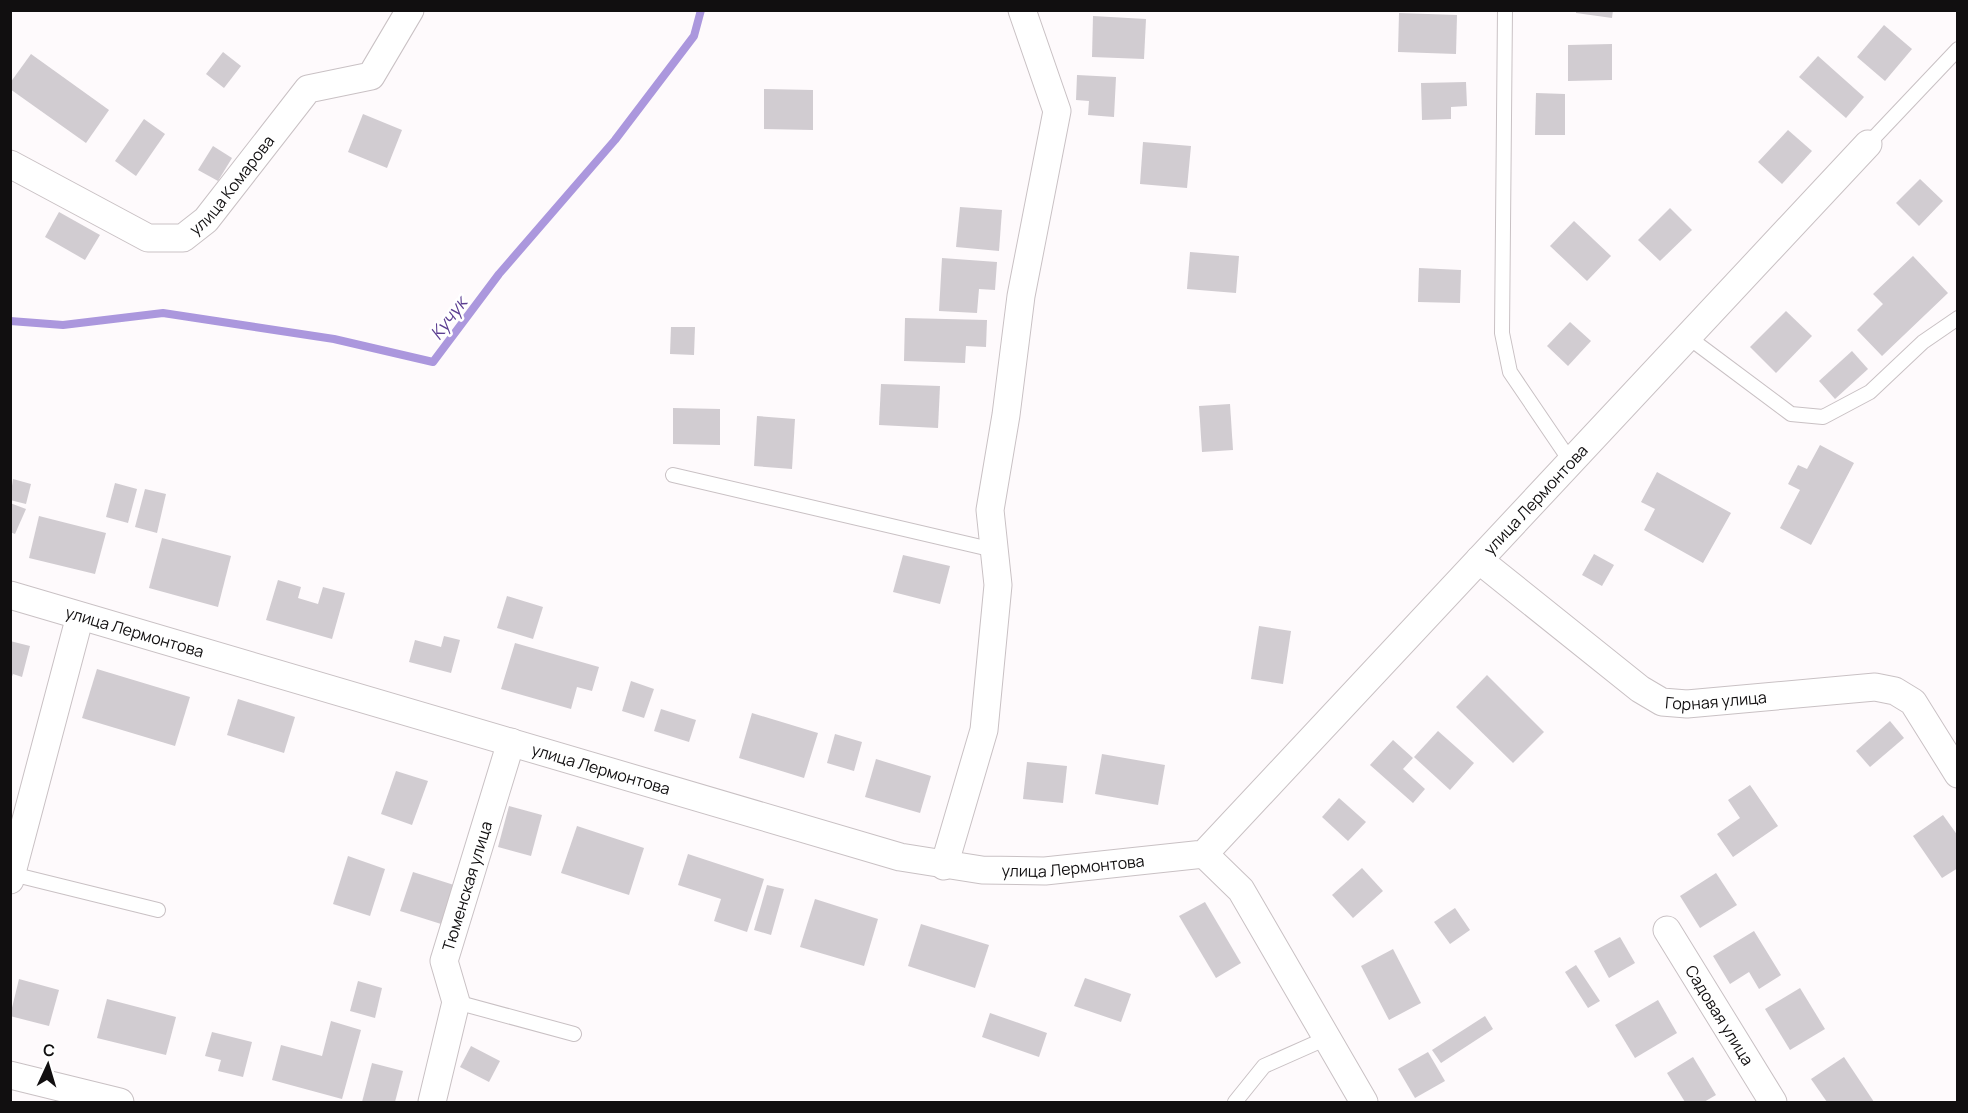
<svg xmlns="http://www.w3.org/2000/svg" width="1968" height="1113" font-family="Manrope,sans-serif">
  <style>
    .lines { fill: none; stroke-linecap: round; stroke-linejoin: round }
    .stream { stroke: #ab97dd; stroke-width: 8 }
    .building { fill: #d1ccd1 }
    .lane-casing { stroke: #c9c1c4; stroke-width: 16 }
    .street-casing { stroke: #c9c1c4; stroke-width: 29 }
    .lane { stroke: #fff; stroke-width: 14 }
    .street { stroke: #fff; stroke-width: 27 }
    .labels { text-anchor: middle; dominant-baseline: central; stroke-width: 5; stroke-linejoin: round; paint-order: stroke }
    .street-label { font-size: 16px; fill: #110f10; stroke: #fff }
    .water-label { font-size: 18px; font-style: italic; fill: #5c3e91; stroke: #fff }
  </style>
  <rect width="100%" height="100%" fill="#fefafc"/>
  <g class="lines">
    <path class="stream" d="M 10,321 L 63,325 L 163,313 L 334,339 L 433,362 L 499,274 L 615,140 L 694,36 L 701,10"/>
  </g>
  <g class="building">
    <path d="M 1576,10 L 1613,10 L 1612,18 L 1576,13 Z"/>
    <path d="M 1399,13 L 1457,15 L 1456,54 L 1398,52 Z"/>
    <path d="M 1093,16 L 1146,19 L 1144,59 L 1092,57 Z"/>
    <path d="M 1884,25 L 1912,49 L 1885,81 L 1857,57 Z"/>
    <path d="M 1612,44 L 1612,80 L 1568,81 L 1568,45 Z"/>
    <path d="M 223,52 L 241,66 L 224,88 L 206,74 Z"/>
    <path d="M 31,54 L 109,110 L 86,143 L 10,89 L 10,83 Z"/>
    <path d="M 1818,56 L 1864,97 L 1846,118 L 1799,77 Z"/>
    <path d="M 1077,75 L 1116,77 L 1114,117 L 1088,115 L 1089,101 L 1076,100 Z"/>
    <path d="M 1466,82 L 1467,106 L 1451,107 L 1451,119 L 1422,120 L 1421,83 Z"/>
    <path d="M 764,89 L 813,90 L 813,130 L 764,129 Z"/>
    <path d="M 1536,93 L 1565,94 L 1565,135 L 1535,135 Z"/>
    <path d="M 363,114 L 402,130 L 387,168 L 348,152 Z"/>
    <path d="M 144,119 L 165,134 L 136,176 L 115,161 Z"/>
    <path d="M 1788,130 L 1812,151 L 1782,184 L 1758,162 Z"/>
    <path d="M 1143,142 L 1191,146 L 1187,188 L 1140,184 Z"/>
    <path d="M 213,146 L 232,158 L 218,181 L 198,170 Z"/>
    <path d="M 1920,179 L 1943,201 L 1919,226 L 1896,203 Z"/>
    <path d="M 960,207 L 1002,210 L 999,251 L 956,247 Z"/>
    <path d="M 1670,208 L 1692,230 L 1660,261 L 1638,240 Z"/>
    <path d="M 59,212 L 100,235 L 85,260 L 45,237 Z"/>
    <path d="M 1574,221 L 1611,256 L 1587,281 L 1550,246 Z"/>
    <path d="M 1190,252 L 1239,256 L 1236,293 L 1187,289 Z"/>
    <path d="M 1913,256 L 1948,293 L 1882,356 L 1857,330 L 1883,304 L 1873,294 Z"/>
    <path d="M 942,258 L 997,262 L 995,290 L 979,289 L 977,313 L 939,311 Z"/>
    <path d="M 1419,268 L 1461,270 L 1460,303 L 1418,302 Z"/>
    <path d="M 1786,311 L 1812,336 L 1776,373 L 1750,347 Z"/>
    <path d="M 905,318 L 987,320 L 986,347 L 966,346 L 965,363 L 904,361 Z"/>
    <path d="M 1570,322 L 1591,341 L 1568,366 L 1547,346 Z"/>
    <path d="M 671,327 L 695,327 L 694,355 L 670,354 Z"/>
    <path d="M 1852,351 L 1868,369 L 1835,399 L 1819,381 Z"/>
    <path d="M 881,384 L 940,386 L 938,428 L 879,425 Z"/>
    <path d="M 1230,404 L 1233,450 L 1202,452 L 1199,406 Z"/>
    <path d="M 673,408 L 720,409 L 720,445 L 673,444 Z"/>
    <path d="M 757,416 L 795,419 L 792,469 L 754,466 Z"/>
    <path d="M 1820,445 L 1854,463 L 1811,545 L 1780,528 L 1800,490 L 1788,484 L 1798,465 L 1807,469 Z"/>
    <path d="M 1657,472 L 1731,513 L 1703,563 L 1644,530 L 1655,509 L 1641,502 Z"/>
    <path d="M 13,479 L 31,484 L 26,504 L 10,500 Z"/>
    <path d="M 115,483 L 137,489 L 128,523 L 106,517 Z"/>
    <path d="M 145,489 L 166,494 L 157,533 L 135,527 Z"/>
    <path d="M 10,503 L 26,509 L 15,534 L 10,532 Z"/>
    <path d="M 39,516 L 106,533 L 95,574 L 29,558 Z"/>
    <path d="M 162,538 L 231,556 L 218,607 L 149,588 Z"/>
    <path d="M 1594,554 L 1614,565 L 1602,586 L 1582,575 Z"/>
    <path d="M 903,555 L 950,566 L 940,604 L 893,592 Z"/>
    <path d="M 278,580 L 301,587 L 298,598 L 318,604 L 323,587 L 345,593 L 332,639 L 266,620 Z"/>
    <path d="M 507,596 L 543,607 L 533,639 L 497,628 Z"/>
    <path d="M 1259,626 L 1291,631 L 1283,684 L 1251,679 Z"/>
    <path d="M 444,636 L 460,640 L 451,673 L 409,662 L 415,640 L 441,647 Z"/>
    <path d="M 10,641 L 30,646 L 22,677 L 13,674 L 11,679 Z"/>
    <path d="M 515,643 L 599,667 L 592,691 L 577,687 L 571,709 L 501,689 Z"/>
    <path d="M 97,669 L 190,697 L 175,746 L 82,718 Z"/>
    <path d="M 1487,675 L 1544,732 L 1513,763 L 1456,707 Z"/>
    <path d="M 631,681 L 654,689 L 644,718 L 622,711 Z"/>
    <path d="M 238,699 L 295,717 L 284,753 L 227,735 Z"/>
    <path d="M 661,709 L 696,720 L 689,742 L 654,731 Z"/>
    <path d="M 752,713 L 818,733 L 804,778 L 739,758 Z"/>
    <path d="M 1890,721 L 1904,738 L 1870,767 L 1856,751 Z"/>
    <path d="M 1438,731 L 1474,763 L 1450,790 L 1414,757 Z"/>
    <path d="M 835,734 L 862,742 L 854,771 L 827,763 Z"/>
    <path d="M 1393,740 L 1413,758 L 1403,769 L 1425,789 L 1413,803 L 1370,765 Z"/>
    <path d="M 1102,754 L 1165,765 L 1158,805 L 1095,794 Z"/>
    <path d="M 876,759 L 931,776 L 920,813 L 865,797 Z"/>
    <path d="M 1027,762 L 1067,766 L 1063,803 L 1023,799 Z"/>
    <path d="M 396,771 L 428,781 L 412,825 L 381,814 Z"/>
    <path d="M 1750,785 L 1778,826 L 1733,857 L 1717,834 L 1740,818 L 1728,800 Z"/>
    <path d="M 1339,798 L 1366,822 L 1348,841 L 1322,817 Z"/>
    <path d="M 509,806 L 542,815 L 531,856 L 498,847 Z"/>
    <path d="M 1943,815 L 1958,836 L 1958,868 L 1942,878 L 1913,836 Z"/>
    <path d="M 577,826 L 644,848 L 629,895 L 561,873 Z"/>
    <path d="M 688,854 L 764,879 L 747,932 L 714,921 L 721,899 L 678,885 Z"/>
    <path d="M 348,856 L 385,869 L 370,916 L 333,904 Z"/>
    <path d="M 1362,868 L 1383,891 L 1353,918 L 1332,895 Z"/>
    <path d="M 413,872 L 454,885 L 441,924 L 400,911 Z"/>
    <path d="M 1716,873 L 1737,905 L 1700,928 L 1680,896 Z"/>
    <path d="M 767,885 L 784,889 L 771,935 L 754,930 Z"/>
    <path d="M 815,899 L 878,919 L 864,966 L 800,947 Z"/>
    <path d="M 1205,902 L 1241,963 L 1216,978 L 1179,916 Z"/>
    <path d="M 1455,908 L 1470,930 L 1450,944 L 1434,922 Z"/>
    <path d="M 921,924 L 989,945 L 975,988 L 908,966 Z"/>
    <path d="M 1754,931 L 1781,975 L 1759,989 L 1749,972 L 1730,984 L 1713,956 Z"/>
    <path d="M 1620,937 L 1635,963 L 1609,978 L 1594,951 Z"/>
    <path d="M 1393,949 L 1421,1003 L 1389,1020 L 1361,966 Z"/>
    <path d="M 1576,965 L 1600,1001 L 1588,1008 L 1565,972 Z"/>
    <path d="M 1085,978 L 1131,994 L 1121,1022 L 1074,1006 Z"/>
    <path d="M 19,979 L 59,990 L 49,1026 L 10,1016 Z"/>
    <path d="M 358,981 L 382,988 L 375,1018 L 350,1011 Z"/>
    <path d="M 1800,988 L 1825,1029 L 1790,1050 L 1765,1009 Z"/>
    <path d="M 107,999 L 176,1017 L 166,1055 L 97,1038 Z"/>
    <path d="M 1658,1000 L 1677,1033 L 1635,1058 L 1615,1025 Z"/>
    <path d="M 990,1013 L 1047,1033 L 1039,1057 L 982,1037 Z"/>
    <path d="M 1485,1016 L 1493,1029 L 1441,1063 L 1432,1050 Z"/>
    <path d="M 331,1021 L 361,1030 L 342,1099 L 272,1080 L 281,1045 L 322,1056 Z"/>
    <path d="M 212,1032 L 252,1042 L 243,1077 L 218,1071 L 221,1060 L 205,1056 Z"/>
    <path d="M 471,1046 L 500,1061 L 489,1082 L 460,1067 Z"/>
    <path d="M 1428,1052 L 1445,1081 L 1415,1098 L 1398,1069 Z"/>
    <path d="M 1693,1057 L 1716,1095 L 1704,1102 L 1685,1102 L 1667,1073 Z"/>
    <path d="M 1844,1057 L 1874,1102 L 1827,1102 L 1811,1079 Z"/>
    <path d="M 372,1063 L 403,1071 L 395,1102 L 362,1102 Z"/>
  </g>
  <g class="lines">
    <defs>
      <g id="lane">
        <path d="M 1505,10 L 1502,333 L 1510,372 L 1571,462"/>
        <path d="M 1868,144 L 1958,49"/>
        <path d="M 1688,337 L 1791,414 L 1823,417 L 1870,392 L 1923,342 L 1958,318"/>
        <path d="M 673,475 L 994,550"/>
        <path d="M 12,874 L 158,910"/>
        <path d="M 456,1002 L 574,1034"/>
        <path d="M 1235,1102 L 1264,1066 L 1327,1038"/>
      </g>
      <g id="street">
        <path id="s1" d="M 10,164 L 148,238 L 183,238 L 206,220 L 308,89 L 371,76 L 410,10"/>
        <path id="s2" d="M 1479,560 L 1640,689 L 1662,702 L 1687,704 L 1875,687 L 1895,691 L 1913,702 L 1958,774"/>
        <path id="s3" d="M 10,595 L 900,857 L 982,870 L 1045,871 L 1204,854 L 1868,144"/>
        <path d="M 1204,854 L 1241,890 L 1364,1102"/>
        <path d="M 944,866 L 984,730 L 998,585 L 990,510 L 1006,415 L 1021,296 L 1057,111 L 1022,10"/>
        <path d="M 10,880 L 80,616"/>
        <path id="s4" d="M 1667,930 L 1773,1102"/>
        <path d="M 10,1075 L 120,1102"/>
        <path id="s5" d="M 432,1102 L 456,1002 L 444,961 L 511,742"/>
      </g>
    </defs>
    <use href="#lane" class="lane-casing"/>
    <use href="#street" class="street-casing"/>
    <use href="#lane" class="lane"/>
    <use href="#street" class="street"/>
  </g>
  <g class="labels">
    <g class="street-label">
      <text stroke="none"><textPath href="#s1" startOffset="264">улица Комарова</textPath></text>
      <text stroke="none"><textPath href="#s3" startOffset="1719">улица Лермонтова</textPath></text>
      <text stroke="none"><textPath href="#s3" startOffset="130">улица Лермонтова</textPath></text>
      <text stroke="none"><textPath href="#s2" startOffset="286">Горная улица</textPath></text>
      <text stroke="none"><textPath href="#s3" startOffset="616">улица Лермонтова</textPath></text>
      <text stroke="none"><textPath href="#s3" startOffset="1102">улица Лермонтова</textPath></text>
      <text stroke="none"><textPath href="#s5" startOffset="224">Тюменская улица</textPath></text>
      <text stroke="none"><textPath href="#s4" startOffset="100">Садовая улица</textPath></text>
    </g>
    <g class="water-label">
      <text transform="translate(448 318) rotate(-53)">Кучук</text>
    </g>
  </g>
  <rect width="1968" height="1113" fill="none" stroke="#110f10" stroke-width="24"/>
  <g transform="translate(48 1065) rotate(4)" stroke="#ffffff" stroke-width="4.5" paint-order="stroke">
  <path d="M0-4.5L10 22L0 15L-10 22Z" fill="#110f10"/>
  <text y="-9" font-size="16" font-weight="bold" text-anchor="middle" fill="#110f10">С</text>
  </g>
</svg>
